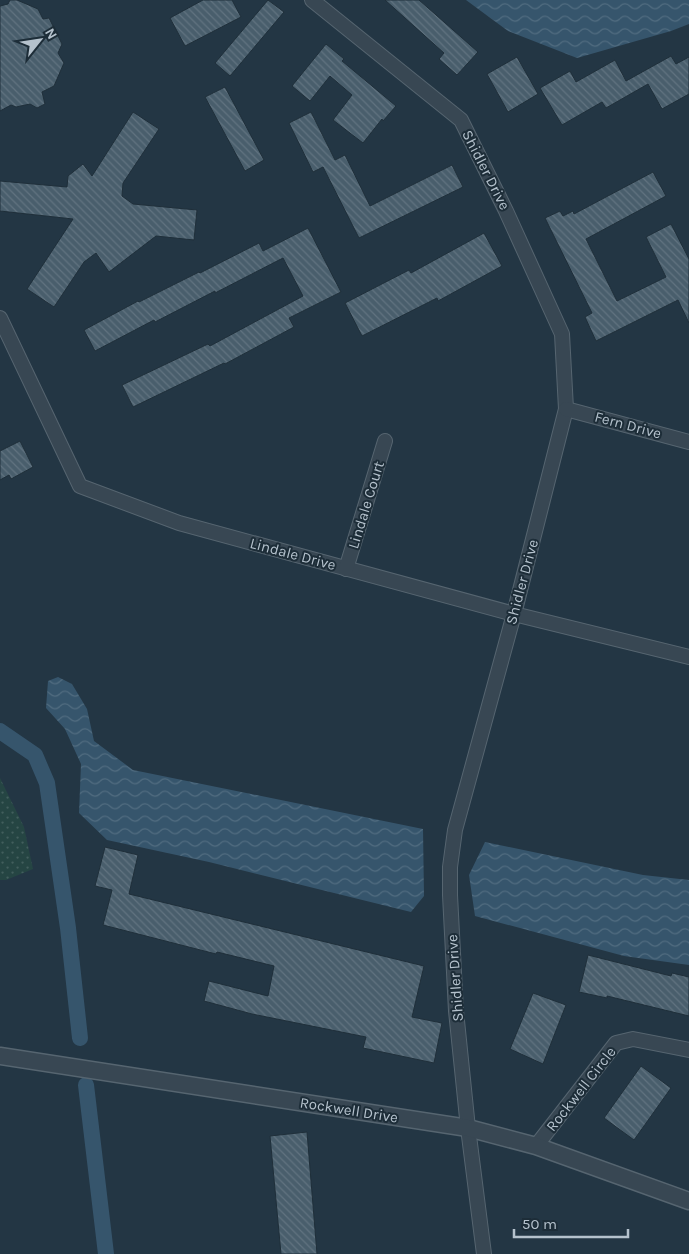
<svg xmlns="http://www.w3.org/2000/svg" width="689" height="1254" font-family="Karla,sans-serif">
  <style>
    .grass { fill: url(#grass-dots) }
    .water { fill: url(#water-waves) }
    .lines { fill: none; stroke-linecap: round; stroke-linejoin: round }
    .canal { stroke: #36556c; stroke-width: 16 }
    .building { fill: url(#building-back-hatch); stroke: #1f2f3a }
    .minor-casing { stroke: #566570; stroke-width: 16 }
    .tertiary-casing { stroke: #566570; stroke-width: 19 }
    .minor { stroke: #384753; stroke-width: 14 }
    .tertiary { stroke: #384753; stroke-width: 16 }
    .labels { text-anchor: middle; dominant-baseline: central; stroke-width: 4; stroke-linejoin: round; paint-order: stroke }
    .street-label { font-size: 15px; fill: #b5c2cd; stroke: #1d2d38 }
  </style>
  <defs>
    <pattern id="grass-dots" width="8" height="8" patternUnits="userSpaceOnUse" patternTransform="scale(1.25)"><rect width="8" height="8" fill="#254543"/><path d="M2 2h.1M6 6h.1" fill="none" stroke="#425e5d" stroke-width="1.8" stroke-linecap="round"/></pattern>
    <pattern id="water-waves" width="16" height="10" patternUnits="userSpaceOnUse" patternTransform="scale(1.25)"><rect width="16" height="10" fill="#36556c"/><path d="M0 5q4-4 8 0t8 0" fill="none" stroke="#516c80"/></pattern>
    <pattern id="building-back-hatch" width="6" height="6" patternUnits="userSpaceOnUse" patternTransform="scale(1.25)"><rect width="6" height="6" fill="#495e6c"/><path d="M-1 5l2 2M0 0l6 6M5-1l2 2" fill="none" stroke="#617380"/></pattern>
  </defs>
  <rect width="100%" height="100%" fill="#233644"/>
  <path class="grass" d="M 0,778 L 24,827 L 33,869 L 6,880 L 0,880 Z"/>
  <g class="water">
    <path d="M 466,0 L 689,0 L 689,24 L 671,31 L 577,58 L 508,31 Z"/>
    <path d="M 58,677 L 72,684 L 87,709 L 94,741 L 133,770 L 423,829 L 424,896 L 411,912 L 209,862 L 107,840 L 79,813 L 81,764 L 65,729 L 46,708 L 48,681 Z"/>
    <path d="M 485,842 L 643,875 L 689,880 L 689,965 L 624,956 L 475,916 L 469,875 Z"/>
  </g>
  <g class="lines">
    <g class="canal">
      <path d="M 0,731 L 35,755 L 47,783 L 68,928 L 80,1038"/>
      <path d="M 86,1085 L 106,1254"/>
    </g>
  </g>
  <g class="building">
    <path d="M 10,0 L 17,0 L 38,9 L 43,19 L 49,18 L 62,44 L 58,53 L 64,63 L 54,86 L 42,92 L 45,104 L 37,108 L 30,104 L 16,107 L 11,105 L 0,111 L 0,6 L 8,4 Z"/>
    <path d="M 203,0 L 232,0 L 241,17 L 185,46 L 170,18 Z"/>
    <path d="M 268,0 L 284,12 L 230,76 L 215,63 Z"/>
    <path d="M 385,0 L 419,0 L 478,52 L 457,75 L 439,59 L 444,53 Z"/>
    <path d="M 326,44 L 344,59 L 342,61 L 396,106 L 383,121 L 382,119 L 363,143 L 333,120 L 352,95 L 330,76 L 310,101 L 292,86 Z"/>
    <path d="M 671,56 L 676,64 L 689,57 L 689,94 L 662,109 L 648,84 L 606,108 L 602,102 L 562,125 L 540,88 L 570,71 L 576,82 L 615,60 L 626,81 Z"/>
    <path d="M 517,57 L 538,94 L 508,112 L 487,74 Z"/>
    <path d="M 225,87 L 264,160 L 245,171 L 205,97 Z"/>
    <path d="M 133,112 L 159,129 L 123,183 L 122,196 L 133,204 L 197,210 L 194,240 L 156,236 L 109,272 L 96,253 L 84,262 L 54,307 L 27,289 L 73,219 L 0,211 L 0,181 L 67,187 L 68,176 L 83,164 L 92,176 Z"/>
    <path d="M 311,112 L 335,160 L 345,155 L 370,206 L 452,165 L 463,187 L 359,238 L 323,167 L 313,172 L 289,123 Z"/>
    <path d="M 653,172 L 666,196 L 586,239 L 617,301 L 666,277 L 646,237 L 671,224 L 689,259 L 689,323 L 678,300 L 596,341 L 585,317 L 592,313 L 545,218 L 560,211 L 563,216 L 573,211 L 574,214 Z"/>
    <path d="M 308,228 L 341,292 L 289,318 L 294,327 L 225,364 L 224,363 L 133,407 L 122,385 L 208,344 L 210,346 L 303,296 L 283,258 L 215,293 L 215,291 L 155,322 L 154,320 L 95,351 L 84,330 L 138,301 L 139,302 L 199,272 L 200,273 L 259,243 L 263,251 Z"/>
    <path d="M 484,233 L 502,266 L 438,301 L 437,298 L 362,336 L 345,303 L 409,270 L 411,273 Z"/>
    <path d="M 20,441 L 33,467 L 11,479 L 9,475 L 0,480 L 0,451 Z"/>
    <path d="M 105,847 L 138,855 L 129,894 L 424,966 L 412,1017 L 442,1023 L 434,1063 L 363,1048 L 366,1037 L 252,1014 L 204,1001 L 209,981 L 268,996 L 274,966 L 217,952 L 216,954 L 103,925 L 112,890 L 95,886 Z"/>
    <path d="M 588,955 L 671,976 L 672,973 L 689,977 L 689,1016 L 607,996 L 607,998 L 579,992 Z"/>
    <path d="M 533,993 L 566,1005 L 543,1064 L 510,1049 Z"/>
    <path d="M 641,1066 L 671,1088 L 634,1140 L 604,1118 Z"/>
    <path d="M 307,1132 L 317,1254 L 281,1254 L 270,1136 Z"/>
  </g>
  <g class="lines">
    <defs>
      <g id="minor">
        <path d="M 312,0 L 461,120 L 506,211 L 562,334 L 566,409 L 514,614 L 455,830 L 450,867 L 450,895 L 456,1011 L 468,1128 L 484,1254"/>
        <path d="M 0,318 L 80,486 L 179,523 L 514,614 L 689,657"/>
        <path d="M 566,409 L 689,442"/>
        <path d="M 346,569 L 385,441"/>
        <path d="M 536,1146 L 616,1043 L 633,1039 L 689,1050"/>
      </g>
      <path id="tertiary" d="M 0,1056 L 468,1128 L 536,1146 L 689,1201"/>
    </defs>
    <use href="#minor" class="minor-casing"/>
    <use href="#tertiary" class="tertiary-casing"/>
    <use href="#minor" class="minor"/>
    <use href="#tertiary" class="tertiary"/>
  </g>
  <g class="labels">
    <g class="street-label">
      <text transform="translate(486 170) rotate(63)">Shidler Drive</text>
      <text transform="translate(628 425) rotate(15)">Fern Drive</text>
      <text transform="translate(366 505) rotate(-73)">Lindale Court</text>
      <text transform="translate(293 554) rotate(15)">Lindale Drive</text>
      <text transform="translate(522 582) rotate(-75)">Shidler Drive</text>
      <text transform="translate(455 978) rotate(-94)">Shidler Drive</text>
      <text transform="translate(581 1089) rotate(-52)">Rockwell Circle</text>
      <text transform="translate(349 1110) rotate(9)">Rockwell Drive</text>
    </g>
  </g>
  <g transform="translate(40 40) rotate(60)" stroke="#1d2d38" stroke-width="4" paint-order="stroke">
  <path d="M0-4L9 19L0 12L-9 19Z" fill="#b5c2cd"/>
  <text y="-8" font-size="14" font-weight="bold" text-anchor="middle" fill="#b5c2cd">N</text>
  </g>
  <path d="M514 1229v8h114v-8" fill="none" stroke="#b5c2cd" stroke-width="2.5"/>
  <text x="522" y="1229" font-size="15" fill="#b5c2cd" stroke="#1d2d38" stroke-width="4" paint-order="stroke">50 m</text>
</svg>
